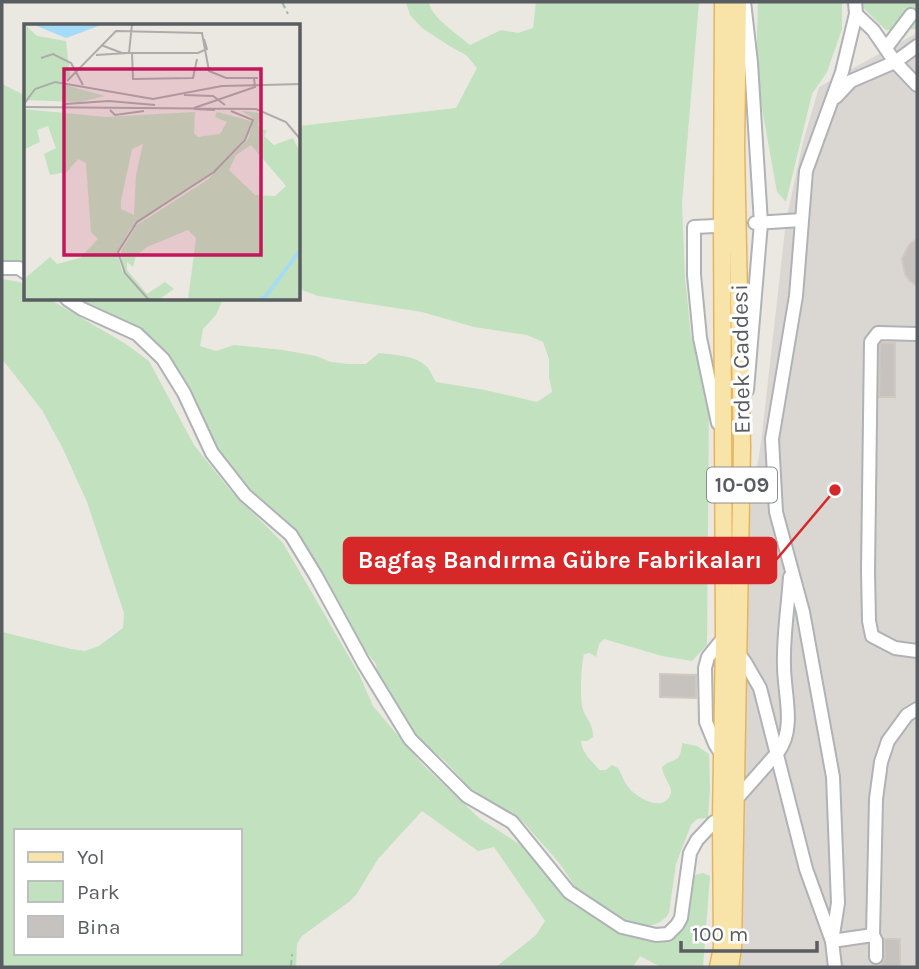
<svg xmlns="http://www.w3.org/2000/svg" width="919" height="969" font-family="Karla,sans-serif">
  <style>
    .industrial { fill: #dad7d3 }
    .green { fill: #c2e1bf; fill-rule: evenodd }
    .building { fill: #c6c3be; stroke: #cfc9c0; stroke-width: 2 }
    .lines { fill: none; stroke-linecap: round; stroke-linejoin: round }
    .minor-casing { stroke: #afb2b6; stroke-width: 16 }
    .major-casing { stroke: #e6b45f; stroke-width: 19 }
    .path { stroke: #99c2a1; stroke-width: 2; stroke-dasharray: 7 3.5; stroke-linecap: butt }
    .minor { stroke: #fff; stroke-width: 12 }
    .major { stroke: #f8e4a9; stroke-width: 16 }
    .labels { text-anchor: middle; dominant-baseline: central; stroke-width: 6; stroke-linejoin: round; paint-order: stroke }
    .shield { fill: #fff; stroke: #8b8e90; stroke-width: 2 }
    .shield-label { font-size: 21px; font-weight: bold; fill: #595d61 }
    .street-label { font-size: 23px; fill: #595d61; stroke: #fff }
    .inset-river { fill: none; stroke: #a4dbf8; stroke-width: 3.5 }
    .inset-road { fill: none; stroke: #adacaa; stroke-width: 2 }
    .view { fill: #c2185b; fill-opacity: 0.15; stroke: #c2185b; stroke-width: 3.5 }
    .inset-edge { fill: none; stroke: #595d61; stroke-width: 3.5 }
    .leader { fill: none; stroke: #d62828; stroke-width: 2.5 }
    .callout-dot { fill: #d62828; stroke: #fff; stroke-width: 2.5 }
    .callout { fill: #d62828; stroke: #d62828; stroke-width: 2.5 }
    .callout-label { font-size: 24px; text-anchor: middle; font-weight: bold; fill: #fff }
  </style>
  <rect width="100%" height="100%" fill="#ebe8e1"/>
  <path class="industrial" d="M 917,33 L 917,967 L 740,967 L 746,537 L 761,443 L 786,221 L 803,142 L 819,87 Z"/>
  <g class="green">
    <path d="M 406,2 L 429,2 C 431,18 458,34 470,45 L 501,30 L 518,33 L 533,28 L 536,2 L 699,2 L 682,203 L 685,278 L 691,336 L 709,399 L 707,645 L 692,661 L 662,656 L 604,639 L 599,644 L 596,657 L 590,653 L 584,654 C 581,665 580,695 582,705 C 584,718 593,721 593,737 L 587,741 L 581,741 C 582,754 592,760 599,770 L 606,770 L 612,765 L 618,768 C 622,775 624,782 629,788 C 637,798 665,814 671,793 C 672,786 663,777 662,767 C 674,756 680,766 682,743 L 697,746 L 709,754 L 710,788 L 708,818 L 697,819 L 691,825 L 676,864 L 669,913 C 652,941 607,916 588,901 C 580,895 568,876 562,867 C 552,853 538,840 527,826 L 522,821 L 470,788 L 445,761 L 417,738 L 379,685 L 376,664 L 349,630 L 297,540 L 251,492 L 214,446 L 137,329 L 76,299 L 223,299 L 216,315 L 203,329 L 200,346 L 216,351 L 234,345 L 283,350 L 316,356 L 331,362 L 348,364 L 366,364 L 379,353 C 394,355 416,355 427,367 C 431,371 433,378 436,382 L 485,390 L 537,402 L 552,392 L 549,377 L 549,359 L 543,342 L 527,335 L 474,327 L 422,312 L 318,296 L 299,289 L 299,126 L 456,108 L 477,68 L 466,55 L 451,47 L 422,28 L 410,15 Z"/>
    <path d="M 758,2 L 842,2 L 842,29 L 827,72 L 812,94 L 786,202 L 777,192 L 756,75 Z"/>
    <path d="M 857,2 L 917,2 L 917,29 L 886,30 Z"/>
    <path d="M 2,84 L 26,96 L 26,268 L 18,263 L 2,261 Z"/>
    <path d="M 2,279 L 20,282 L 26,286 L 26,299 L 49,299 L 126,344 L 149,361 L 194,445 L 230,490 L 283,543 L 359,674 L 373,706 L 422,764 L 479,818 L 524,847 L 573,905 L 626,934 L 660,939 L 673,937 L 691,876 L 703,873 L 710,876 L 703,967 L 661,967 L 640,956 L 633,967 L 496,967 L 536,935 L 545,921 L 494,847 L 478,851 L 422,811 L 378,859 L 356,895 L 350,901 L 302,936 L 297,944 L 296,967 L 2,967 L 2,632 L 71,649 L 85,651 L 99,646 L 123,628 L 124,613 L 87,502 L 63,449 L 42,410 L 2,359 ZM 16,831 L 240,831 L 240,953 L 16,953 Z"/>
  </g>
  <g class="building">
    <path d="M 917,239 L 917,286 L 909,280 L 905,274 L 902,259 L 909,245 Z"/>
    <path d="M 881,343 L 895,343 L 895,397 L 879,397 L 880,345 Z"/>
    <path d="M 660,674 L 696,675 L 696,698 L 660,697 Z"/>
    <path d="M 884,939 L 900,939 L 900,967 L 880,967 L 885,958 Z"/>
  </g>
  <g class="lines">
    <defs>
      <g id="minor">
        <path d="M 744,2 L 751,63 L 761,223 L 747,390"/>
        <path d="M 856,14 L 873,30 L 895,62 L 917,85"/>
        <path d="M 886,48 L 911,15"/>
        <path d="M 836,97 L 851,81 L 895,62 L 917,46"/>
        <path d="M 755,223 L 802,220"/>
        <path d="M 715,226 L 694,227 L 694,275 L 700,338 L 718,423"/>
        <path d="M 2,268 L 19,268 L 26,273"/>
        <path d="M 67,299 L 82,309 L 137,334 L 163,359 L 184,393 L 212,453 L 245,495 L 291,535 L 316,576 L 363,662 L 410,739 L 467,796 L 512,822 L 569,892 L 622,927 L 656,935 L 668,934 L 677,925 L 681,918 L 690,853 L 697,840 L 714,822"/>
        <path d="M 917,334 L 878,333 L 871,342 L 868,571 L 869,621 L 872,636 L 895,648 L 917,651"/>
        <path d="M 736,650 L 745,662 L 760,688 L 806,869 L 832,941 L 873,935"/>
        <path d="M 722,755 L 715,744 L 706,722 L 705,668 L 708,657 L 725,636"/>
        <path d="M 740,795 L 778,752 C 796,729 784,693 784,666 C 783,637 788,607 790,577"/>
        <path d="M 876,957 L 876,941 L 873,935 L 876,799 L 881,762 L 888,741 L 907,715 L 917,709"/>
        <path d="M 835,967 L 832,941 L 838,903 L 833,777 L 803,612 L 776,512 L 772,439 L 796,296 L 806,171 L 842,72 L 856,14 L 855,2"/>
      </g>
      <g id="major">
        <path d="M 718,967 L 722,948 L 721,820 L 724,636 L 722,222 L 723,2"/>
        <path d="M 730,967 L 733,947 L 742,446 L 736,148 L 738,2"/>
      </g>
    </defs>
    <use href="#minor" class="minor-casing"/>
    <use href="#major" class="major-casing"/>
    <g class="path">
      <path d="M 282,2 L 288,14"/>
      <path d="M 291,967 L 292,954"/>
    </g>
    <use href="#minor" class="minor"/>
    <use href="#major" class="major"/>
  </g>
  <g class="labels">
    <rect class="shield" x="707" y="467.5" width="70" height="35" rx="5"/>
    <g class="shield-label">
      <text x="742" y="485">10-09</text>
    </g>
    <g class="street-label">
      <text transform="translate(741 359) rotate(-91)">Erdek Caddesi</text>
    </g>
  </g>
  <g transform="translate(24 24)">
    <rect width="276" height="276" fill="#ebe8e1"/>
    <path d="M 0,0 L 13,12 L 42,17 L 46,52 L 38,60 L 81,72 L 55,78 L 0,76 ZM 0,85 L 81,93 L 171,88 L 170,109 L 174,113 L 196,110 L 203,98 L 191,93 L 193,88 L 227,97 L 224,111 L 190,147 L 107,204 L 93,228 L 99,250 L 97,227 L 113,201 L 183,156 L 224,115 L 230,95 L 218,87 L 237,89 L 234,102 L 243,107 L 240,112 L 250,121 L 269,114 L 276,128 L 276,276 L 164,276 L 172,214 L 164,206 L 123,223 L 112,232 L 109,243 L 103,238 L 103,246 L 123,270 L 141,258 L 150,265 L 134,276 L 0,276 L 0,255 L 26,233 L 33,240 L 56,234 L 74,215 L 67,208 L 62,139 L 54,135 L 43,148 L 26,151 L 20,130 L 32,124 L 24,102 L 13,106 L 16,118 L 1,125 ZM 119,120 L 112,151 L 110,191 L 97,185 L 97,177 L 108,125 ZM 227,121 L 262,162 L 251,172 L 231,171 L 205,146 L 212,131 Z" fill="#c2e1bf" fill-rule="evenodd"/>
    <path d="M 8,0 L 80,0 L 42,14 Z" fill="#a4dbf8"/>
    <path class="inset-river" d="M 233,276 L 242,272 L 277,225"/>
    <path class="inset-road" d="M 77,21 L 98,29 L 174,29 L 183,25 L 180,15M 105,29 L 108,0M 108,29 L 109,55 L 169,54 L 173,35M 72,31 L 104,29M 17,34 L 29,30 L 47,39 L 59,61M 43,57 L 92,7 L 178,9 L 185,47 L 202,54 L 234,54M 160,71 L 189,72 L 201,81M 0,80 L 11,65 L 31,58 L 129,75 L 198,62 L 277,60M 41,80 L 85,77 L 131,81M 0,83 L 232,85 L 262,98 L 277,116M 170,84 L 231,63 L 230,54M 170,85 L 191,86M 86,86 L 91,91 L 120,87M 125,276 L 101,249 L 94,228 L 113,198 L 190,148 L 221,116 L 229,96 L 207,87"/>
    <path class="view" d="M 40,45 L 237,45 L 237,231 L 40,231 Z"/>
    <rect width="276" height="276" class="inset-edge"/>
  </g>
  <path class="leader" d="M835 490L776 560"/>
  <circle class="callout-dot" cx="835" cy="490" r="7"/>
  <rect class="callout" x="344" y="538" width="432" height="45" rx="7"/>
  <g class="callout-label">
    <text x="560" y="568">Bagfaş Bandırma Gübre Fabrikaları</text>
  </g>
  <rect width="919" height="969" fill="none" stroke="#595d61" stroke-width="7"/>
  <rect x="14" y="829" width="228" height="126" fill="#ffffff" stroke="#bdbec0" stroke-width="2"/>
  <rect x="28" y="852" width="35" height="10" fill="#f8e4a9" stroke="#bdbec0" stroke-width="2"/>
  <text x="77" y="864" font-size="21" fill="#595d61">Yol</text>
  <rect x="28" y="881" width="35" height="21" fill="#c2e1bf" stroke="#bdbec0" stroke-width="2"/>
  <text x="77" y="899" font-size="21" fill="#595d61">Park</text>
  <rect x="28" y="916" width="35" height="21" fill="#c6c3be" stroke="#bdbec0" stroke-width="2"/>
  <text x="77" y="934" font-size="21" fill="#595d61">Bina</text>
  <path d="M681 941v10h136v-10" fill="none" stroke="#595d61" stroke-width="3.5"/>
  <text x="692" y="941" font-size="21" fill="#595d61" stroke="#ffffff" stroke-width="5" paint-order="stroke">100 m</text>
</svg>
